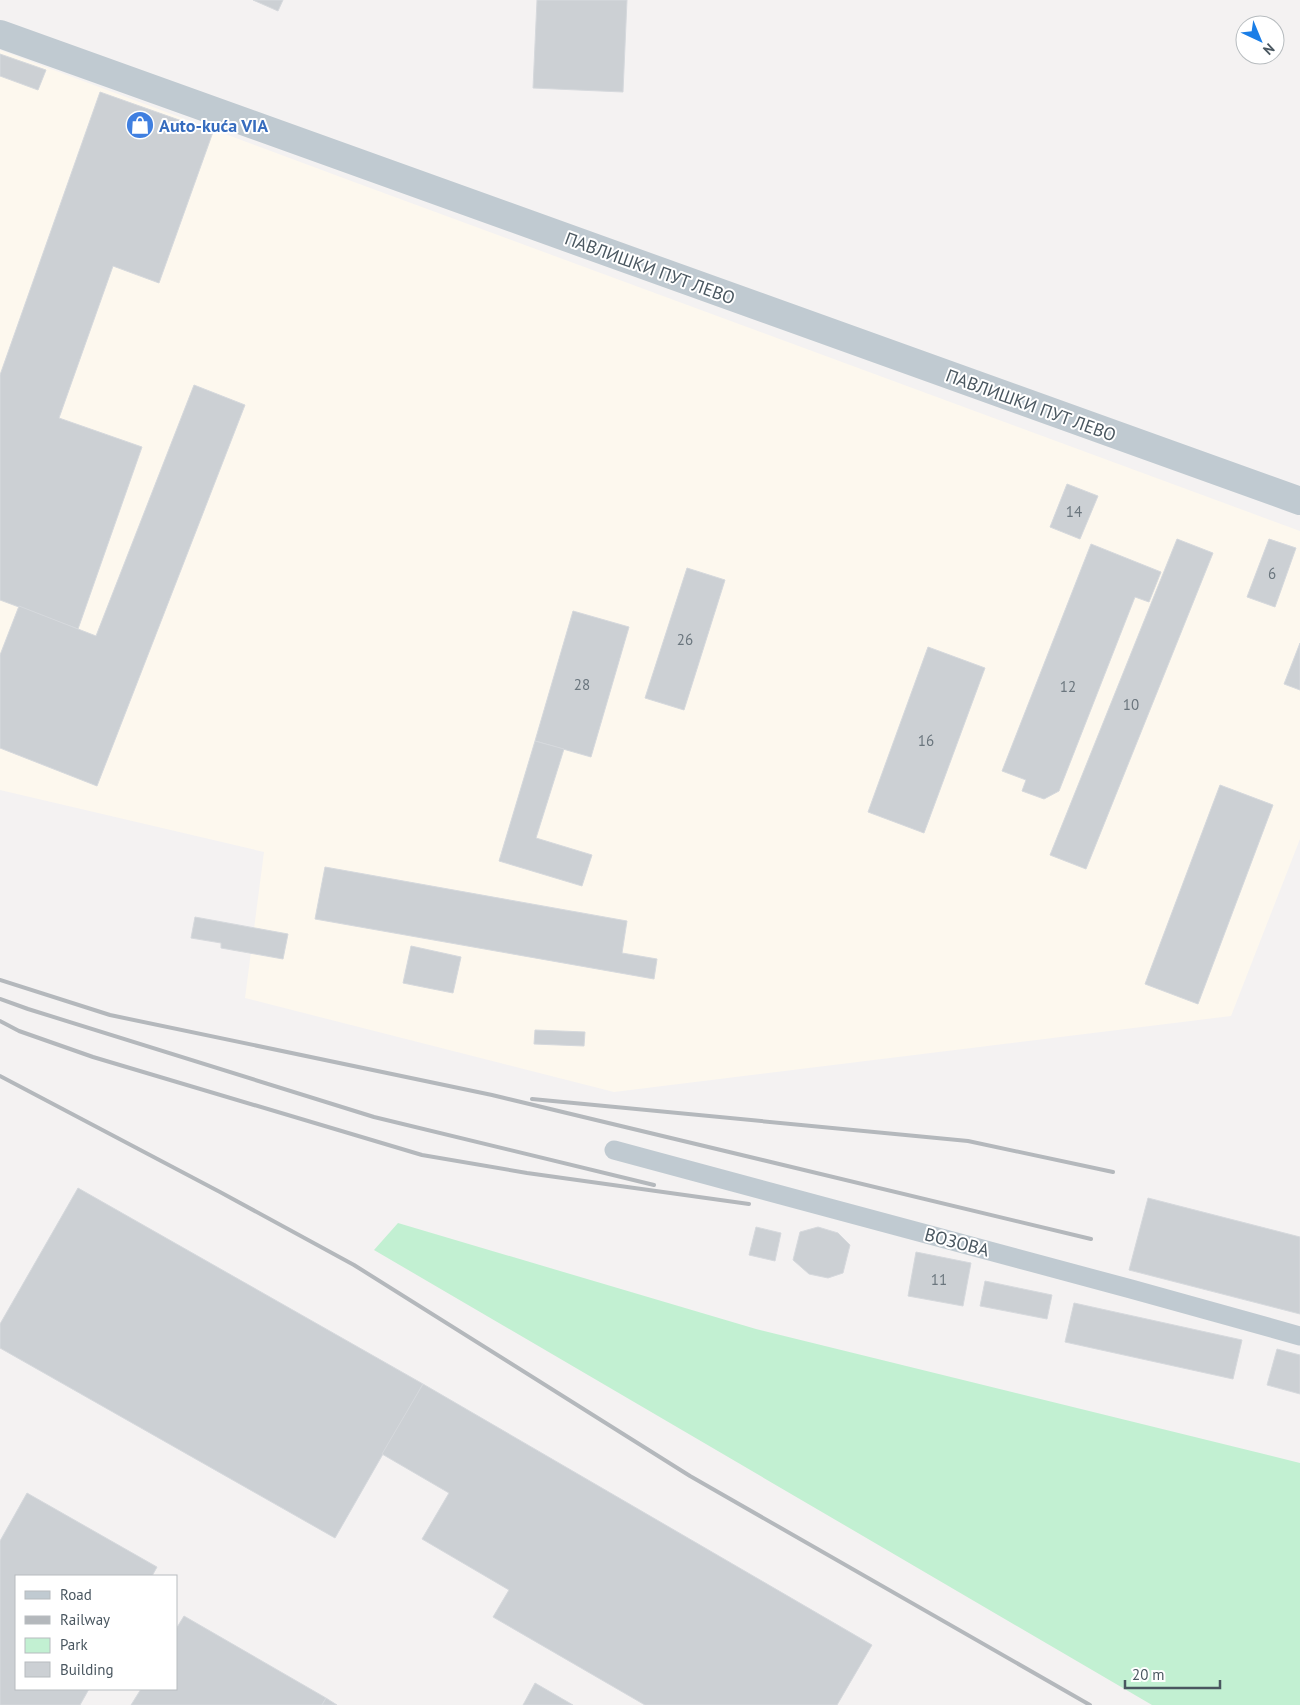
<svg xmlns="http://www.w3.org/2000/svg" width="1300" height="1705" font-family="'PT Sans',sans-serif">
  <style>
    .commercial { fill: #fdf8ee }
    .green { fill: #c2f0d2 }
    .building { fill: #ccd0d4; stroke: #d6d9dd }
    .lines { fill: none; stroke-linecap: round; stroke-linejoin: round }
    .service { stroke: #c0cad1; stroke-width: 19 }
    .tertiary { stroke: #c0cad1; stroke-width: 28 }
    .rail { stroke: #b4b8bc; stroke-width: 4 }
    .labels { text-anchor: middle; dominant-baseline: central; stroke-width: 4; stroke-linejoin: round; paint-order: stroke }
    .number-label { font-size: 15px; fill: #6a757d }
    .shop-label { font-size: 18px; font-weight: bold; fill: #366cbe; stroke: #fff; text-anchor: start }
    .street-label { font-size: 18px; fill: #4a5760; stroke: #fff }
  </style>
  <rect width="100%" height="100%" fill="#f4f2f2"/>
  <path class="commercial" d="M 0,50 L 354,182 L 1300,531 L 1300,839 L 1231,1016 L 614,1092 L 245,998 L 264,852 L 0,790 Z"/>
  <path class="green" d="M 398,1223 L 756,1329 L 1300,1463 L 1300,1705 L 1152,1705 L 374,1250 Z"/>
  <g class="building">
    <path d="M 253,0 L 283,0 L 278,11 Z"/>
    <path d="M 537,0 L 627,0 L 623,92 L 533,88 Z"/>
    <path d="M 0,54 L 46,70 L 38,90 L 0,76 Z"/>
    <path d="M 100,92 L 213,132 L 159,283 L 113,266 L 59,418 L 142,447 L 78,629 L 0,600 L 0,375 Z"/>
    <path d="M 194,385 L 245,405 L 97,786 L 0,748 L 0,655 L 19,606 L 96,636 Z"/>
    <path d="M 1067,484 L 1098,496 L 1080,539 L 1050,527 Z"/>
    <path d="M 1177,539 L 1213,553 L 1086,869 L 1050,855 Z"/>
    <path d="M 1269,539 L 1296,548 L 1275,607 L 1247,597 Z"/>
    <path d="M 1091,544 L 1161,572 L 1149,602 L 1135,597 L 1059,791 L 1044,799 L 1022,791 L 1026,780 L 1002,771 Z"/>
    <path d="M 687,568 L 725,580 L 684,710 L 645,698 Z"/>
    <path d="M 573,611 L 629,627 L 591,757 L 535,741 Z"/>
    <path d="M 1300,643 L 1300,690 L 1284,684 Z"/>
    <path d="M 928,647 L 985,668 L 924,833 L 868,812 Z"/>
    <path d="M 535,741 L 564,749 L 536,838 L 592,855 L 582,886 L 499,861 Z"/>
    <path d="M 1220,785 L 1273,805 L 1198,1004 L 1145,984 Z"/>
    <path d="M 325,867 L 627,921 L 622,953 L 657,959 L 654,979 L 315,919 Z"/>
    <path d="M 195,917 L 288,934 L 283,959 L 221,948 L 221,943 L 191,938 Z"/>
    <path d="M 411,946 L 461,957 L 453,993 L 403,983 Z"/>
    <path d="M 535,1030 L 585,1032 L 584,1046 L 534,1044 Z"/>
    <path d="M 78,1188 L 423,1384 L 335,1538 L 0,1348 L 0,1324 Z"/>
    <path d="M 1148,1198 L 1300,1237 L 1300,1314 L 1129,1270 Z"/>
    <path d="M 756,1227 L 781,1233 L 775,1261 L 749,1255 Z"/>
    <path d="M 818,1227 L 838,1233 L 850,1245 L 843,1273 L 828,1278 L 809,1274 L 793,1260 L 800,1232 Z"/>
    <path d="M 916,1252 L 971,1263 L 963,1306 L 908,1296 Z"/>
    <path d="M 985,1281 L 1052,1295 L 1047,1319 L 980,1306 Z"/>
    <path d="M 1074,1303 L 1242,1340 L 1233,1379 L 1065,1342 Z"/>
    <path d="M 1277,1349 L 1300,1355 L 1300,1394 L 1267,1385 Z"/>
    <path d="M 423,1384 L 872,1645 L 837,1705 L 645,1705 L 493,1617 L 509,1590 L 422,1539 L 449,1493 L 382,1454 Z"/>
    <path d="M 27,1493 L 157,1567 L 152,1576 L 16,1576 L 16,1689 L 89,1689 L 80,1705 L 0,1705 L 0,1541 Z"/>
    <path d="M 184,1616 L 326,1698 L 322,1705 L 131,1705 L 141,1689 L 176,1689 L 176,1629 Z"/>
    <path d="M 535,1683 L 573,1705 L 523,1705 Z"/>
    <path d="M 326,1698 L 337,1705 L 322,1705 Z"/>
  </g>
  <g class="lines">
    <path class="service" d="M 614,1150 L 1131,1289 L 1300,1336"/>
    <path class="tertiary" d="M 0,34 L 1300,501"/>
    <g class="rail">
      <path d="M 0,980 L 110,1015 L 492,1095 L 1091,1239"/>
      <path d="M 0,999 L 28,1009 L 374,1117 L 654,1185"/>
      <path d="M 0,1021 L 19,1031 L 93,1057 L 422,1155 L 527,1173 L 749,1204"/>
      <path d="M 0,1076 L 220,1192 L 354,1265 L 690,1476 L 1090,1705"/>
      <path d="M 532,1099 L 968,1141 L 1113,1172"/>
    </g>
  </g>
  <defs>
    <symbol id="shop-disc" viewBox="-11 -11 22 22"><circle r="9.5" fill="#3f7fe0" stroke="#fff"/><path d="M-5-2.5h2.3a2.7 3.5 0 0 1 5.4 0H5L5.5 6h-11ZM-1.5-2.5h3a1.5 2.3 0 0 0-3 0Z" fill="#fff"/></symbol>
  </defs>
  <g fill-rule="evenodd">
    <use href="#shop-disc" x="124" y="109" width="32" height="32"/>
  </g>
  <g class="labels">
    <g class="number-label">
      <text x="1074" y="511">14</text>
      <text x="1272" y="573">6</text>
      <text x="685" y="639">26</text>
      <text x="582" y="684">28</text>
      <text x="1068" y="686">12</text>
      <text x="1131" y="704">10</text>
      <text x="926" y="740">16</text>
      <text x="939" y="1279">11</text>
    </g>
    <g class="shop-label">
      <text x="159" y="125">Auto-kuća VIA</text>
    </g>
    <g class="street-label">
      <text transform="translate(650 268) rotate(20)">ПАВЛИШКИ ПУТ ЛЕВО</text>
      <text transform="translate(1031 405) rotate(20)">ПАВЛИШКИ ПУТ ЛЕВО</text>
      <text transform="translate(957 1242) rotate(15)">ВОЗОВА</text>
    </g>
  </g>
  <rect x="15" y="1575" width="162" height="115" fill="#ffffff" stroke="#b7bcbf"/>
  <rect x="25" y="1591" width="25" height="8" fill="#c0cad1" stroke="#b7bcbf"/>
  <text x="60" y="1600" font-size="15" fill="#4a5760">Road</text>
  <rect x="25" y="1616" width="25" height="8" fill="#b4b8bc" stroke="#b7bcbf"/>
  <text x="60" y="1625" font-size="15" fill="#4a5760">Railway</text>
  <rect x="25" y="1638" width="25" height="15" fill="#c2f0d2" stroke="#b7bcbf"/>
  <text x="60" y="1650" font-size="15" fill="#4a5760">Park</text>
  <rect x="25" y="1662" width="25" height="15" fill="#ccd0d4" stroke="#b7bcbf"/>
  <text x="60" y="1675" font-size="15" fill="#4a5760">Building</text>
  <g transform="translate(1260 40) rotate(136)"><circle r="24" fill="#ffffff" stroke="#b7bcbf"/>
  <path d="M0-4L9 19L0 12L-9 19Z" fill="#1a7ee7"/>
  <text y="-8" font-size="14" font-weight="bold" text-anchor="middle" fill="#4a5760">N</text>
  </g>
  <path d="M1125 1680v8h95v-8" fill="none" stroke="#4a5760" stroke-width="2.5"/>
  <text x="1132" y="1680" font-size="15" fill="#4a5760" stroke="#ffffff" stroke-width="4" paint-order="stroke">20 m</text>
</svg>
